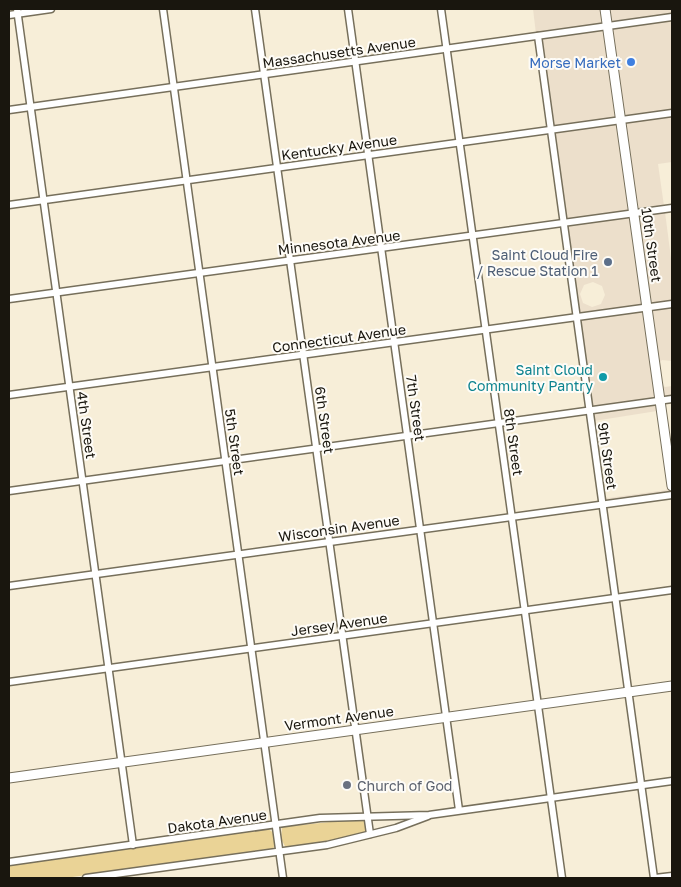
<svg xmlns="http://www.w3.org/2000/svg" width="681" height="887" font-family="'Golos Text',sans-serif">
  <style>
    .commercial { fill: #ecdfcb; fill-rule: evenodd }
    .green { fill: #ead396 }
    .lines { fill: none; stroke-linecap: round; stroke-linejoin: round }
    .street-casing { stroke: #766f5b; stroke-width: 9 }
    .secondary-casing { stroke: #766f5b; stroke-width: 11 }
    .street { stroke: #fff; stroke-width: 6 }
    .secondary { stroke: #fff; stroke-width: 9 }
    .shop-dot { fill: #3f7fe0; stroke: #fefcf7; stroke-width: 2 }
    .service-dot { fill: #5c6f8a; stroke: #fefcf7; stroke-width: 2 }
    .culture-dot { fill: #0f9aa8; stroke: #fefcf7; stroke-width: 2 }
    .worship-dot { fill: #6b7280; stroke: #fefcf7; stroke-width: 2 }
    .labels { text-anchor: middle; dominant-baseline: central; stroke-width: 4; stroke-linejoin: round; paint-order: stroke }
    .street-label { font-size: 14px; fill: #19160e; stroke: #fefcf7 }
    .shop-label { font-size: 14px; fill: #366cbe; stroke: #fefcf7; text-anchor: end }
    .service-label { font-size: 14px; fill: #4e5e75; stroke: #fefcf7; text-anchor: end }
    .culture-label { font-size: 14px; fill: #0d838f; stroke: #fefcf7; text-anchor: end }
    .worship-label { font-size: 14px; fill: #5b616d; stroke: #fefcf7; text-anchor: start }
  </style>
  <rect width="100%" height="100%" fill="#f7eed8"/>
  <g class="commercial">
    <path d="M 533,9 L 601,9 L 604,24 L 536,34 Z"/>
    <path d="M 608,9 L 672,9 L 672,14 L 610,23 Z"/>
    <path d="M 672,20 L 672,110 L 624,117 L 611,29 Z"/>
    <path d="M 605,30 L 617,117 L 554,127 L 542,39 Z"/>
    <path d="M 672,116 L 672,162 L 658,164 L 664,206 L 637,210 L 625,122 Z"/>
    <path d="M 618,123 L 630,211 L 566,220 L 554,133 Z"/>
    <path d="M 665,212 L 672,266 L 672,301 L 650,304 L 638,216 Z"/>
    <path d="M 631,217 L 644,305 L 579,314 L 567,226 ZM 593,282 L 602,286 L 605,295 L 601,304 L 592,307 L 583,303 L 580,294 L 584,285 Z"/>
    <path d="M 672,307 L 672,361 L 662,360 L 659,363 L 662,385 L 665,387 L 672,386 L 672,396 L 663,398 L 651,310 Z"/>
    <path d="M 644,311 L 656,399 L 592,407 L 580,319 Z"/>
    <path d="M 657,404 L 670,492 L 605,501 L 603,488 L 605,497 L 608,498 L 666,490 L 668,487 L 657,411 L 594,421 L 593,413 Z"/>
  </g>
  <g class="green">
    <path d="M 359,819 L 363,819 L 367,828 L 364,834 L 286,848 L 281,839 L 282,827 Z"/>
    <path d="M 268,829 L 274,833 L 275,846 L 271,850 L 65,878 L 9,878 L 9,865 Z"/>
  </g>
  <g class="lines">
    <defs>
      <g id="street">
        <path d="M 17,9 L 133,845"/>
        <path d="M 163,9 L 283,878"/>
        <path d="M 255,9 L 370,834"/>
        <path d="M 348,9 L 459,810"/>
        <path d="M 441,9 L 562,878"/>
        <path d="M 9,15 L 51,9"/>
        <path d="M 538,36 L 654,878"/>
        <path d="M 9,110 L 672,17"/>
        <path d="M 9,205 L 672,113"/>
        <path d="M 9,299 L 672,208"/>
        <path d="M 9,395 L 672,304"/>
        <path d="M 9,491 L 672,399"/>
        <path d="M 9,586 L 672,495"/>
        <path d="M 9,682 L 672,590"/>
        <path d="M 9,862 L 320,818 L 429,815 L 672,781"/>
        <path d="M 86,878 L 327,845 L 396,828 L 428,816"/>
        <path d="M 655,878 L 672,876"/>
      </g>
      <g id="secondary">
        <path d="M 605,9 L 672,486"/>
        <path d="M 9,778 L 672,686"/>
      </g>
    </defs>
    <use href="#street" class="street-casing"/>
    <use href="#secondary" class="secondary-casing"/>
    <use href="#street" class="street"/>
    <use href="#secondary" class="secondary"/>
  </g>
  <circle class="shop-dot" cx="631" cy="62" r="5"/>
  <circle class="service-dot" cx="608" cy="262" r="5"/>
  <circle class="culture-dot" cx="603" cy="377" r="5"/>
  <circle class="worship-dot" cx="347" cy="785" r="5"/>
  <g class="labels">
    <g class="street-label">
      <text transform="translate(339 52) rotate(-8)">Massachusetts Avenue</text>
      <text transform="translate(339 147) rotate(-8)">Kentucky Avenue</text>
      <text transform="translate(339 242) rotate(-7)">Minnesota Avenue</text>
      <text transform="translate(652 245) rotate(82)">10th Street</text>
      <text transform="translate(339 338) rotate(-8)">Connecticut Avenue</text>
      <text transform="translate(416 408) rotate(82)">7th Street</text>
      <text transform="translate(325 420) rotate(82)">6th Street</text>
      <text transform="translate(87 425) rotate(82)">4th Street</text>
      <text transform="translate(235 442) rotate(82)">5th Street</text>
      <text transform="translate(514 442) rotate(82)">8th Street</text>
      <text transform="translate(608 456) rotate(82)">9th Street</text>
      <text transform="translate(339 528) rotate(-8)">Wisconsin Avenue</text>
      <text transform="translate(339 624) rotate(-8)">Jersey Avenue</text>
      <text transform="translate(339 718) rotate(-8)">Vermont Avenue</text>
      <text transform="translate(217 821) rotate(-8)">Dakota Avenue</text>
    </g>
    <g class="shop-label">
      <text x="621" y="62">Morse Market</text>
    </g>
    <g class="service-label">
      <text x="598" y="254">Saint Cloud Fire<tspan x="598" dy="16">/ Rescue Station 1</tspan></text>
    </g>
    <g class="culture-label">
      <text x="593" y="369">Saint Cloud<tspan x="593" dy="16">Community Pantry</tspan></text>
    </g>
    <g class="worship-label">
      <text x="357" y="785">Church of God</text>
    </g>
  </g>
  <rect width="681" height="887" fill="none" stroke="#19160e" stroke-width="20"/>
</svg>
